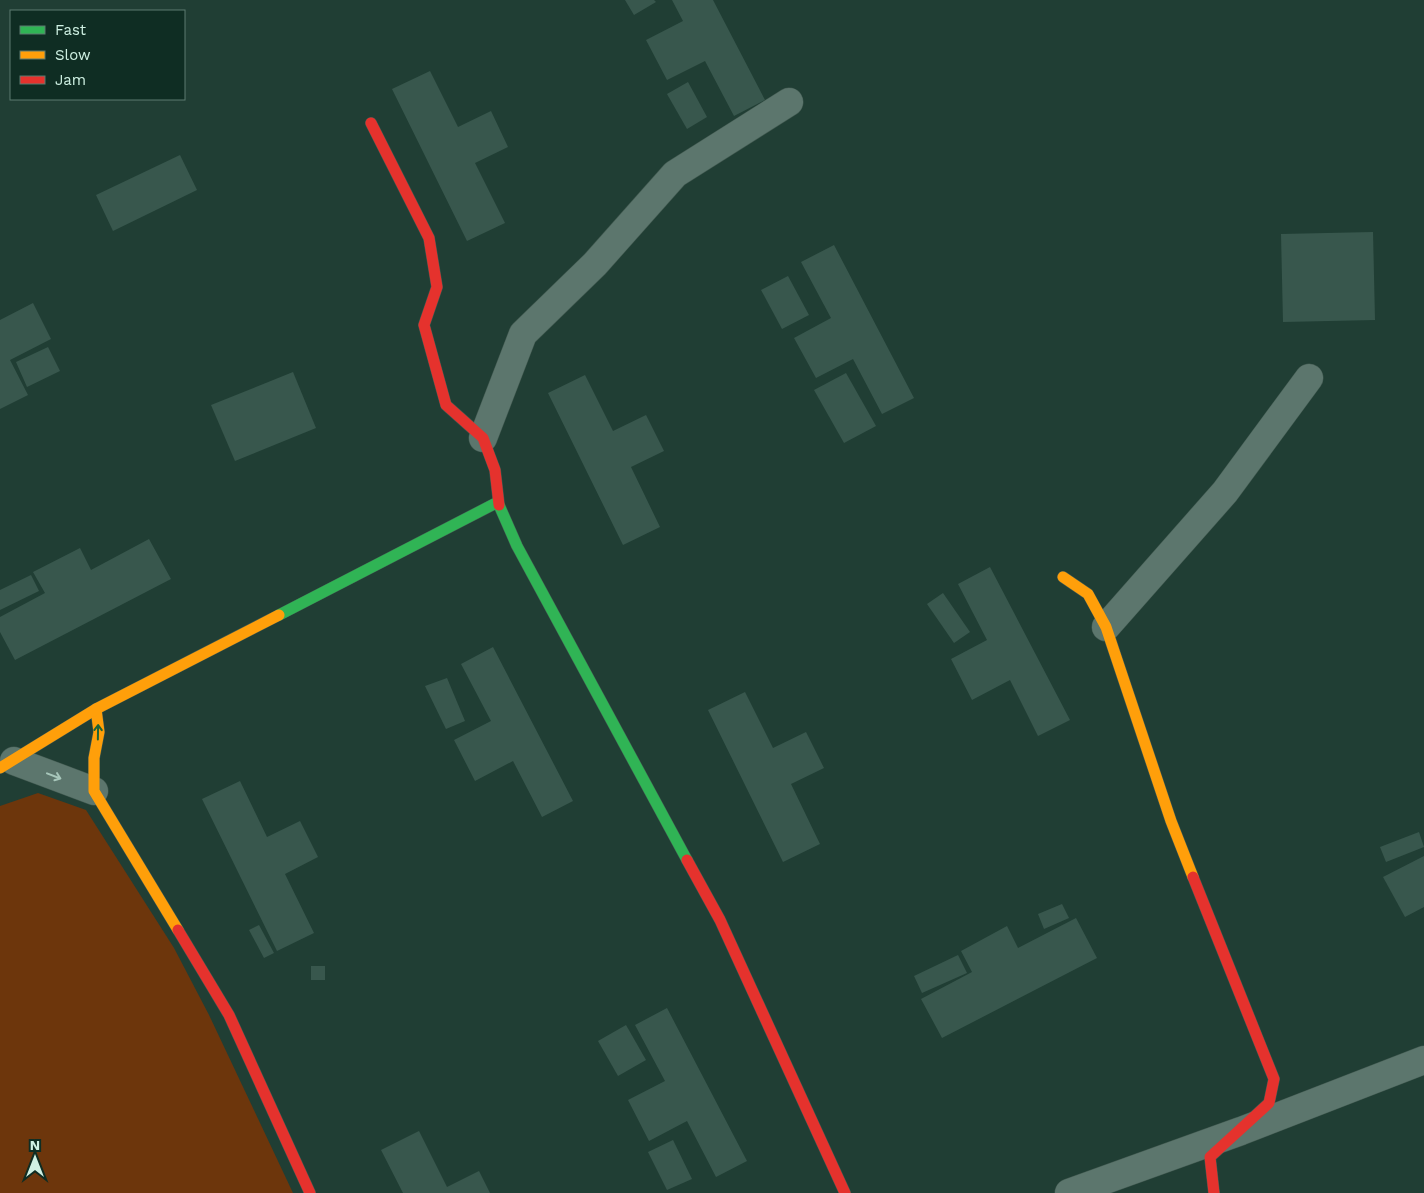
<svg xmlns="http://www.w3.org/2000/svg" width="1424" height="1193" font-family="'Work Sans',sans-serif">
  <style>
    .grass { fill: #6d360c }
    .building { fill: #38574d }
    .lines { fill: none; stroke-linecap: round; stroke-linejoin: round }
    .street-casing { stroke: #415950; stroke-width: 29 }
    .fast-casing { stroke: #415950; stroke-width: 12 }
    .slow-casing { stroke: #415950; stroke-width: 12 }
    .jam-casing { stroke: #415950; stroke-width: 12 }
    .street { stroke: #5c766d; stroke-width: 28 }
    .fast { stroke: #30b455; stroke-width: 11 }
    .slow { stroke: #ff9f0a; stroke-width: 11 }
    .jam { stroke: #e5322d; stroke-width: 11 }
    .oneway { stroke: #1c6337 }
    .oneway2 { stroke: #a7c6ba }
  </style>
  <rect width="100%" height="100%" fill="#203e34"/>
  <path class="grass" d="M 38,793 L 86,810 L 174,948 L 209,1015 L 293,1193 L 0,1193 L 0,806 Z"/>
  <g class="building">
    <path d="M 625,0 L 654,0 L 656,2 L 634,15 Z"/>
    <path d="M 672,0 L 713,0 L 765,100 L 734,116 L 705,61 L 667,80 L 646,40 L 683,21 Z"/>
    <path d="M 430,71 L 458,127 L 491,111 L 508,147 L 475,163 L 505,223 L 467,241 L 392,89 Z"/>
    <path d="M 688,82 L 707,117 L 687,129 L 667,94 Z"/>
    <path d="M 180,155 L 197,190 L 113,231 L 96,195 Z"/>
    <path d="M 1373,232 L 1375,320 L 1283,322 L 1281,234 Z"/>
    <path d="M 834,245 L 914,398 L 882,414 L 853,359 L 816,378 L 794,338 L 831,318 L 801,262 Z"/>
    <path d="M 788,276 L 809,315 L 782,329 L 761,290 Z"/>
    <path d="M 33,303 L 51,339 L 10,360 L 28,395 L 0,409 L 0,320 Z"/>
    <path d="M 48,347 L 60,371 L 27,387 L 16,362 Z"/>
    <path d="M 293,372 L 316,428 L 235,461 L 211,405 Z"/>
    <path d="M 846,373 L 876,426 L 844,443 L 814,390 Z"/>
    <path d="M 585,375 L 613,431 L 646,415 L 664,451 L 631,467 L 660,527 L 623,545 L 548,393 Z"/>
    <path d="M 149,539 L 171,579 L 15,660 L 0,632 L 0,617 L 45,593 L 33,572 L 80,548 L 91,570 Z"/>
    <path d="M 990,567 L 1070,720 L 1038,736 L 1010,680 L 972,700 L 951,659 L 987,640 L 958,584 Z"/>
    <path d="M 31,575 L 39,591 L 0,610 L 0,590 Z"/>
    <path d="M 943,593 L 970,632 L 954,643 L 927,604 Z"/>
    <path d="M 493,647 L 573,801 L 542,817 L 513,761 L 475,781 L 454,740 L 491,721 L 461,664 Z"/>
    <path d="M 447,678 L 465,721 L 446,729 L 425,686 Z"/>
    <path d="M 745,692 L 773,748 L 806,732 L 824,768 L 791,784 L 820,844 L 783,862 L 708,710 Z"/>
    <path d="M 240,781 L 267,837 L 300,821 L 318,857 L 285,874 L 314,933 L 277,951 L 202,799 Z"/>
    <path d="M 1419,832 L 1424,847 L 1386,862 L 1380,847 Z"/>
    <path d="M 1424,856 L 1424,907 L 1405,917 L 1383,877 Z"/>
    <path d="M 1062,904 L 1069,918 L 1044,929 L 1038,914 Z"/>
    <path d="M 1076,918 L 1097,958 L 942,1038 L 921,999 L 972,972 L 961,951 L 1007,926 L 1018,948 Z"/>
    <path d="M 259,925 L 274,953 L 264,958 L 249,930 Z"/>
    <path d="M 958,955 L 967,973 L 922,993 L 914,976 Z"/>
    <rect x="311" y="966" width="14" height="14"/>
    <path d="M 667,1008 L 747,1161 L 716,1177 L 687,1121 L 649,1141 L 628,1100 L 665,1081 L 635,1025 Z"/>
    <path d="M 626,1025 L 646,1060 L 618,1076 L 598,1041 Z"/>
    <path d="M 419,1131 L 447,1187 L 479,1171 L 490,1193 L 403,1193 L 381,1150 Z"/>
    <path d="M 673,1140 L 692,1179 L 667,1190 L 648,1152 Z"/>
  </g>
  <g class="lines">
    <defs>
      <g id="street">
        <path d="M 483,438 L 523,334 L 595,264 L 675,174 L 789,102"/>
        <path d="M 1106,627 L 1225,492 L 1309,378"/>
        <path d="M 14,761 L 94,791"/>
        <path d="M 1069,1193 L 1241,1131 L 1424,1060"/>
      </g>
      <g id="fast">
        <path d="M 499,505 L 517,546 L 687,860"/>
        <path d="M 279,615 L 498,502"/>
      </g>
      <g id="slow">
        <path d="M 1063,577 L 1088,594 L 1106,627 L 1171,821 L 1193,877"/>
        <path d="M 96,709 L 99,732 L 94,758 L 94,791 L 178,930"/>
        <path d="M 0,768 L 96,709 L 279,615"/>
      </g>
      <g id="jam">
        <path d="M 371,123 L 429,238 L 437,287 L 424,325 L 446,405 L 483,438 L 495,470 L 499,505"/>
        <path d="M 687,860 L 720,920 L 845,1193"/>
        <path d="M 1193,877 L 1274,1079 L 1269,1103 L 1210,1157 L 1214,1193"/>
        <path d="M 178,930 L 229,1015 L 310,1193"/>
      </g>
    </defs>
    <use href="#street" class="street-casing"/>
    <use href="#fast" class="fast-casing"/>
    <use href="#slow" class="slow-casing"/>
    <use href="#jam" class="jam-casing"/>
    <use href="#street" class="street"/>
    <use href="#fast" class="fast"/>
    <use href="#slow" class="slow"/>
    <use href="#jam" class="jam"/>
  </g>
  <defs><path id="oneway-shaft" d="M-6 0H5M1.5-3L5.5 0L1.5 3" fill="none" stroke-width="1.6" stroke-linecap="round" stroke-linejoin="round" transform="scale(1.25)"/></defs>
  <use class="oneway" href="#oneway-shaft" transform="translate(98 732) rotate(-89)"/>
  <use class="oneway2" href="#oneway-shaft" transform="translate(54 776) rotate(21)"/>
  <rect x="10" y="10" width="175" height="90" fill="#0f2d23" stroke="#5c7b70"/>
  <rect x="20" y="26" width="25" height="8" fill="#30b455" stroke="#5c7b70"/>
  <text x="55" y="35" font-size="15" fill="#cff1e3">Fast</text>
  <rect x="20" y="51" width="25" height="8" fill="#ff9f0a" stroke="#5c7b70"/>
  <text x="55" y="60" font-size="15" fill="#cff1e3">Slow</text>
  <rect x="20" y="76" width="25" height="8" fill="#e5322d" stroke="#5c7b70"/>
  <text x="55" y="85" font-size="15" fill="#cff1e3">Jam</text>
  <g transform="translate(35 1158)" stroke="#0f2d23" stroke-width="4" paint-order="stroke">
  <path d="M0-4L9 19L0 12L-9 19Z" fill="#cff1e3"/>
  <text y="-8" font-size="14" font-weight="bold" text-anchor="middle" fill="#cff1e3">N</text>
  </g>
</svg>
